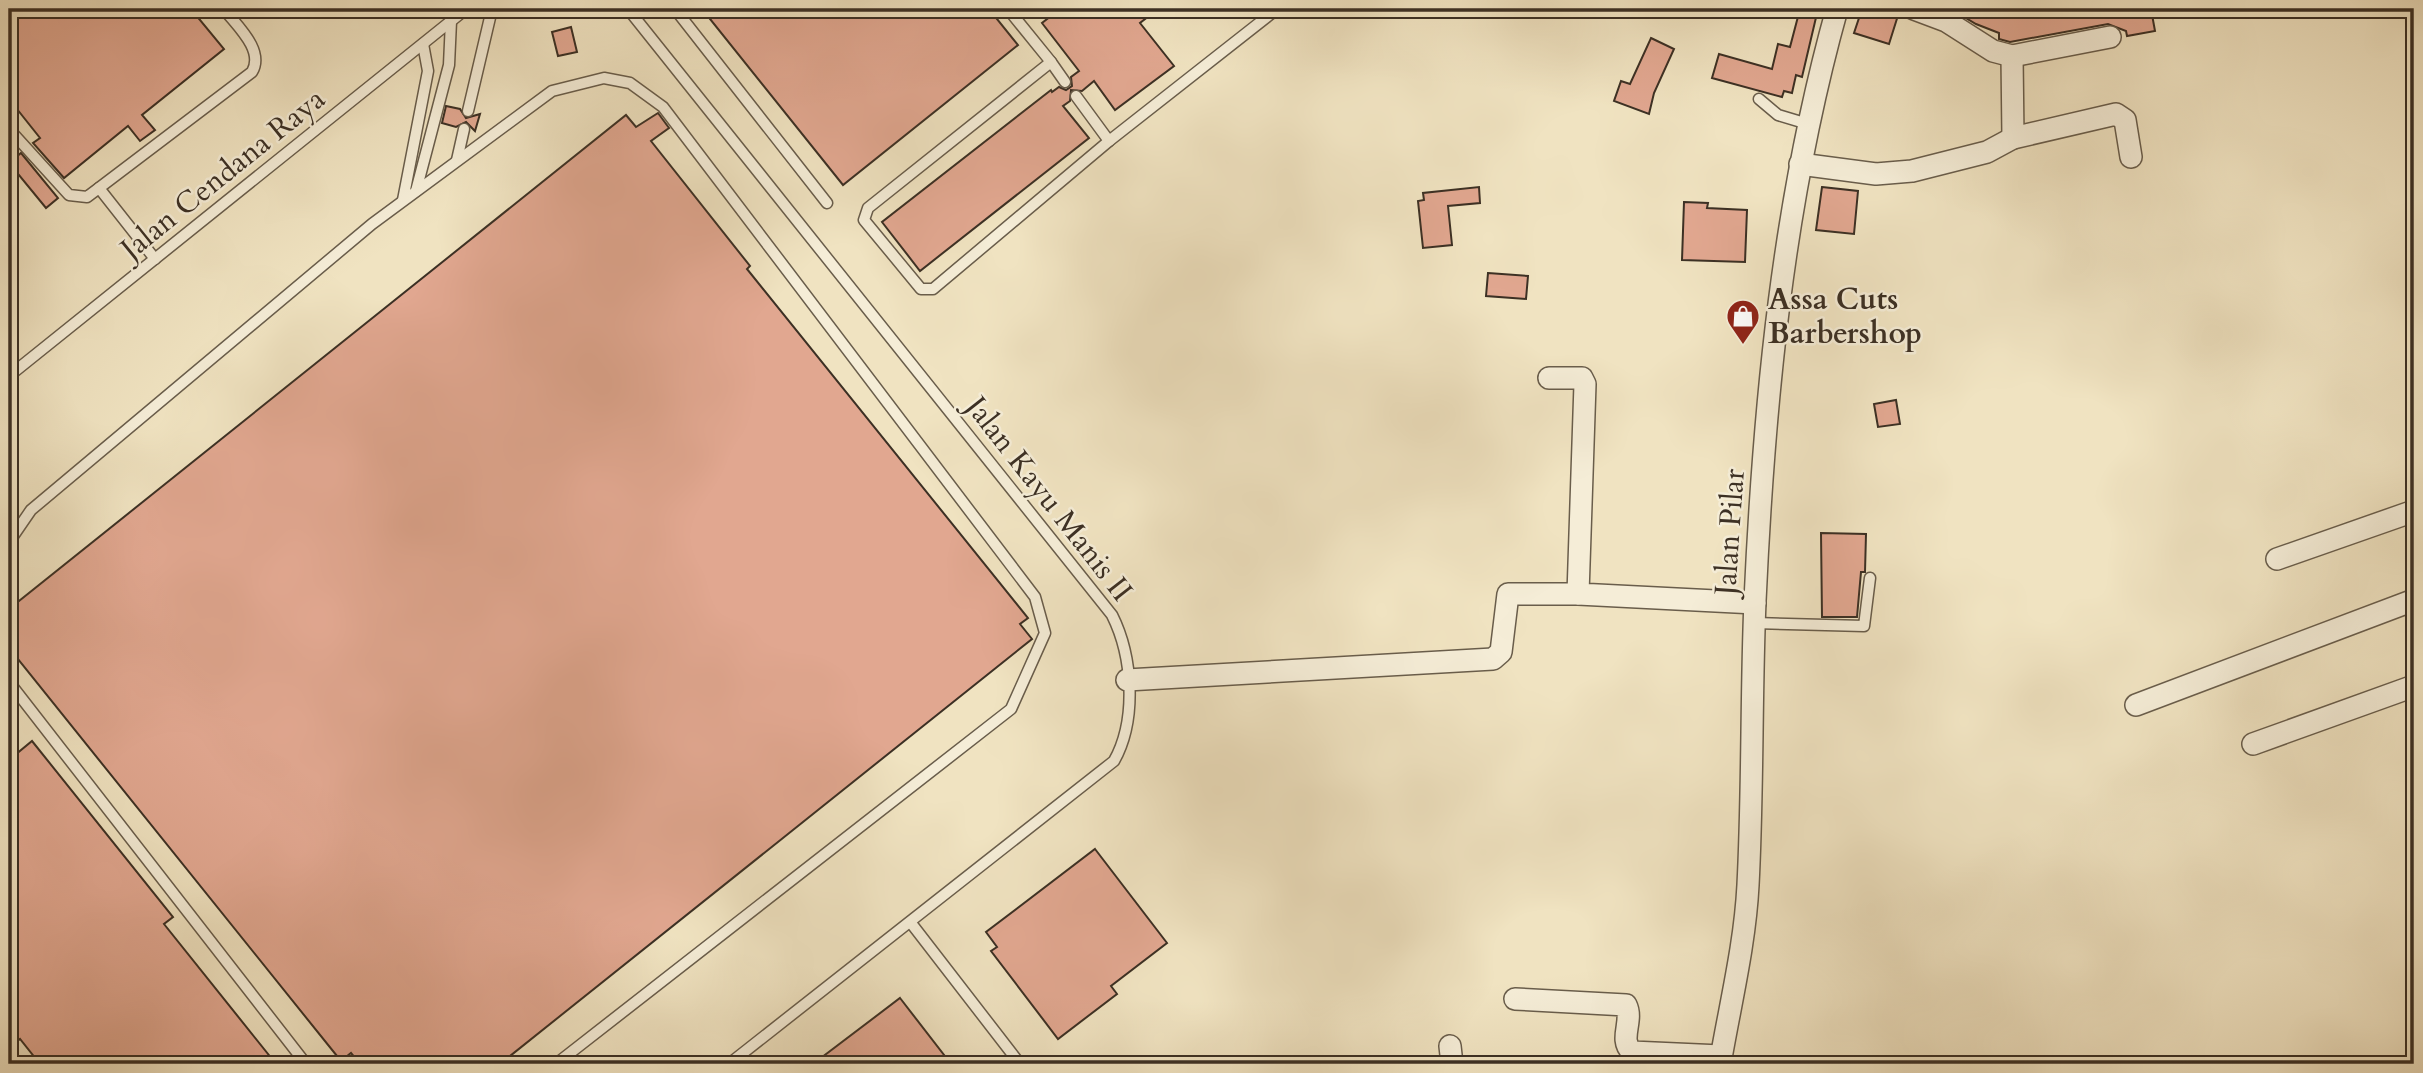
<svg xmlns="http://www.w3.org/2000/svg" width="2423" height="1073" font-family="Cardo,serif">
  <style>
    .building { fill: #e1a790; stroke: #3c3024; stroke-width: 2 }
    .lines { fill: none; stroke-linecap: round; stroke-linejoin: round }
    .lane-casing { stroke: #695d4b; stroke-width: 13 }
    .street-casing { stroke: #695d4b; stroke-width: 24 }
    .lane { stroke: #f5edd7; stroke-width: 10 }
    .street { stroke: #f5edd7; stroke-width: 21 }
    .labels { text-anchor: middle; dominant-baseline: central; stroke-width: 5; stroke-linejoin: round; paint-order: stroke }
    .street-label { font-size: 30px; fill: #3c3024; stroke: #f5edd7 }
    .poi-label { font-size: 30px; font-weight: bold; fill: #3c3024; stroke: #f5edd7; text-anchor: start }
  </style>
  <rect width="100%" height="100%" fill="#f0e3c1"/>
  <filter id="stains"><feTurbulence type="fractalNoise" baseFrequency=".00286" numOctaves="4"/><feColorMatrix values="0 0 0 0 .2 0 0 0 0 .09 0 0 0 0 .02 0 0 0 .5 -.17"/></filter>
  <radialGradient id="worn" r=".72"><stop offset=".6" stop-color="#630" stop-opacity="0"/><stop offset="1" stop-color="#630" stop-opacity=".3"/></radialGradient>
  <g class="building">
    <path d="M 9,9 L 191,9 L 224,49 L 142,115 L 155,130 L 140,141 L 128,126 L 64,178 L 33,143 L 40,138 L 9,99 Z"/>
    <path d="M 702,9 L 989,9 L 1018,45 L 843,185 Z"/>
    <path d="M 1060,9 L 1158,9 L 1140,23 L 1174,66 L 1115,110 L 1094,81 L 1082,91 L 1071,90 L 1070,101 L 1063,106 L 1089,138 L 920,271 L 882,222 L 1051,90 L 1052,92 L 1059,87 L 1066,90 L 1072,86 L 1071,77 L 1079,71 L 1042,23 Z"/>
    <path d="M 1800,9 L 1818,9 L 1802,77 L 1796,75 L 1792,93 L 1784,91 L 1782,97 L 1712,78 L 1719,54 L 1772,69 L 1778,44 L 1790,47 Z"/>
    <path d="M 1862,9 L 1900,9 L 1889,44 L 1854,33 Z"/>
    <path d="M 1951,9 L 2151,9 L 2155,31 L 2127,36 L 2126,31 L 2108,24 L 2010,42 L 1999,39 L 1999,33 L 1976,24 Z"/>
    <path d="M 571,27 L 577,52 L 558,56 L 552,32 Z"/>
    <path d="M 1651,38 L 1674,49 L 1654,93 L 1649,114 L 1614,101 L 1621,81 L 1630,84 Z"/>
    <path d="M 446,106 L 460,109 L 466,118 L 480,114 L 475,131 L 466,122 L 456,127 L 442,123 Z"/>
    <path d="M 658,113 L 669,128 L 651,141 L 750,266 L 747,269 L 1028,618 L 1020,624 L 1032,639 L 500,1064 L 360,1064 L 351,1053 L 341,1061 L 9,648 L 9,609 L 626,115 L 636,127 Z"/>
    <path d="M 21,153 L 58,198 L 46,208 L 9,163 Z"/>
    <path d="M 1479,187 L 1480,203 L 1448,206 L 1452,245 L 1423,248 L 1418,201 L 1424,200 L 1423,193 Z"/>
    <path d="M 1822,187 L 1858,191 L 1854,234 L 1816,230 Z"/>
    <path d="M 1684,202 L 1708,203 L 1707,208 L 1747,210 L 1745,262 L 1682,260 Z"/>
    <path d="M 1488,273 L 1528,276 L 1526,299 L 1486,296 Z"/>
    <path d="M 1896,400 L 1900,424 L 1878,427 L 1874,404 Z"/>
    <path d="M 1821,533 L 1866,534 L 1865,572 L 1861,572 L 1857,617 L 1822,617 Z"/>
    <path d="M 32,741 L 173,917 L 164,924 L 276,1064 L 40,1064 L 20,1039 L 9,1048 L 9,760 Z"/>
    <path d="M 1095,849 L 1167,943 L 1111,986 L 1117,994 L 1058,1039 L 991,951 L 997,947 L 986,932 Z"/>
    <path d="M 900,998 L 951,1064 L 813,1064 Z"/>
  </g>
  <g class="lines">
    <defs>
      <g id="lane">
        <path d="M 628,9 L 1112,615 C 1133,657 1137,720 1114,761 L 729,1064"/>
        <path d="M 675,9 L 827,203"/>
        <path d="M 1008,9 L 1051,62 L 868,208 L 864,220 L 921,289 L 933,289 L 1109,141"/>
        <path d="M 1051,62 L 1065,82"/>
        <path d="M 1076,96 L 1109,141 L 1277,9"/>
        <path d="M 1759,99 L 1778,115 L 1808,124"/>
        <path d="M 468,111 L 492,9"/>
        <path d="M 9,129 L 69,195 L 87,197 L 99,188 L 155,259"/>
        <path d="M 457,160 L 464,129"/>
        <path d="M 99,188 L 252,72 C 265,50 236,25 224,9"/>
        <path d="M 416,191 L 449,65 L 451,21"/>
        <path d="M 403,200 L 428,71 L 423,44"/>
        <path d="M 9,376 L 466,9"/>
        <path d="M 9,542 L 31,510 L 372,224 L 552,91 L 604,78 L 630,83 L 663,107 L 1035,597 L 1045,633 L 1011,709 L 556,1064"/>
        <path d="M 1755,623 L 1864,626 L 1870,578"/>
        <path d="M 9,682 L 306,1064"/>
        <path d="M 911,923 L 1020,1064"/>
      </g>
      <g id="street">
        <path d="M 1914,9 L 1946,21 L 1993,51 L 2012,56 L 2013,138"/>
        <path d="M 2012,56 L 2110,37"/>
        <path d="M 1800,164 L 1876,174 L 1912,171 L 1987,152 L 2013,138 L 2116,114 L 2125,120 L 2131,157"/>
        <path d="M 1549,378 L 1582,378 L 1585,384 L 1578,594 L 1755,603"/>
        <path d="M 2277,559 L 2414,511"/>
        <path d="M 1127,680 L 1493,659 L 1501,652 L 1508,594 L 1578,594"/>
        <path d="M 2136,705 L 2414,600"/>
        <path d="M 2253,744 L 2414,686"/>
        <path d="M 1515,999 L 1626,1005 C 1634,1021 1618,1039 1632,1052 L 1721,1056"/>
        <path d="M 1450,1046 L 1452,1064"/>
        <path d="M 1720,1064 C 1730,1005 1745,945 1748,885 C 1753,790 1751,696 1755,601 C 1764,402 1783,202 1837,9"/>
      </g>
    </defs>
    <use href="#lane" class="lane-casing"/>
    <use href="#street" class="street-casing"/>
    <use href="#lane" class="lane"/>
    <use href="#street" class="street"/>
  </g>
  <defs>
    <symbol id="shop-pin" viewBox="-11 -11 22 30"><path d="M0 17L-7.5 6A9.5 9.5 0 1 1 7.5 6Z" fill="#8f2418" stroke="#f5edd7"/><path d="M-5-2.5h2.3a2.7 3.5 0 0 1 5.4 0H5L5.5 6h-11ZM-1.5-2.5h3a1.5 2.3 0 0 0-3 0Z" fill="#fff"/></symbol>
  </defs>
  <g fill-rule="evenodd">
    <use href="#shop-pin" x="1724" y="297" width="38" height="52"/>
  </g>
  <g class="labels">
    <g class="street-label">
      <text transform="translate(223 174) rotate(-39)">Jalan Cendana Raya</text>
      <text transform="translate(1049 499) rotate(52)">Jalan Kayu Manis II</text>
      <text transform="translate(1730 532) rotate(-86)">Jalan Pilar</text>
    </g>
    <g class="poi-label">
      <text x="1768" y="299">Assa Cuts<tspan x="1768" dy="34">Barbershop</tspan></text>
    </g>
  </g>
  <rect width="2423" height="1073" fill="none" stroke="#f0e3c1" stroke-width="35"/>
  <rect x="10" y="10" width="2402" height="1052" fill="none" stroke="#3c3024" stroke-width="3.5"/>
  <rect x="18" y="18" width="2388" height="1038" fill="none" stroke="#3c3024" stroke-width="2"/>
  <rect width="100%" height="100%" filter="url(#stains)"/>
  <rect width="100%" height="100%" fill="url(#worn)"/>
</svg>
